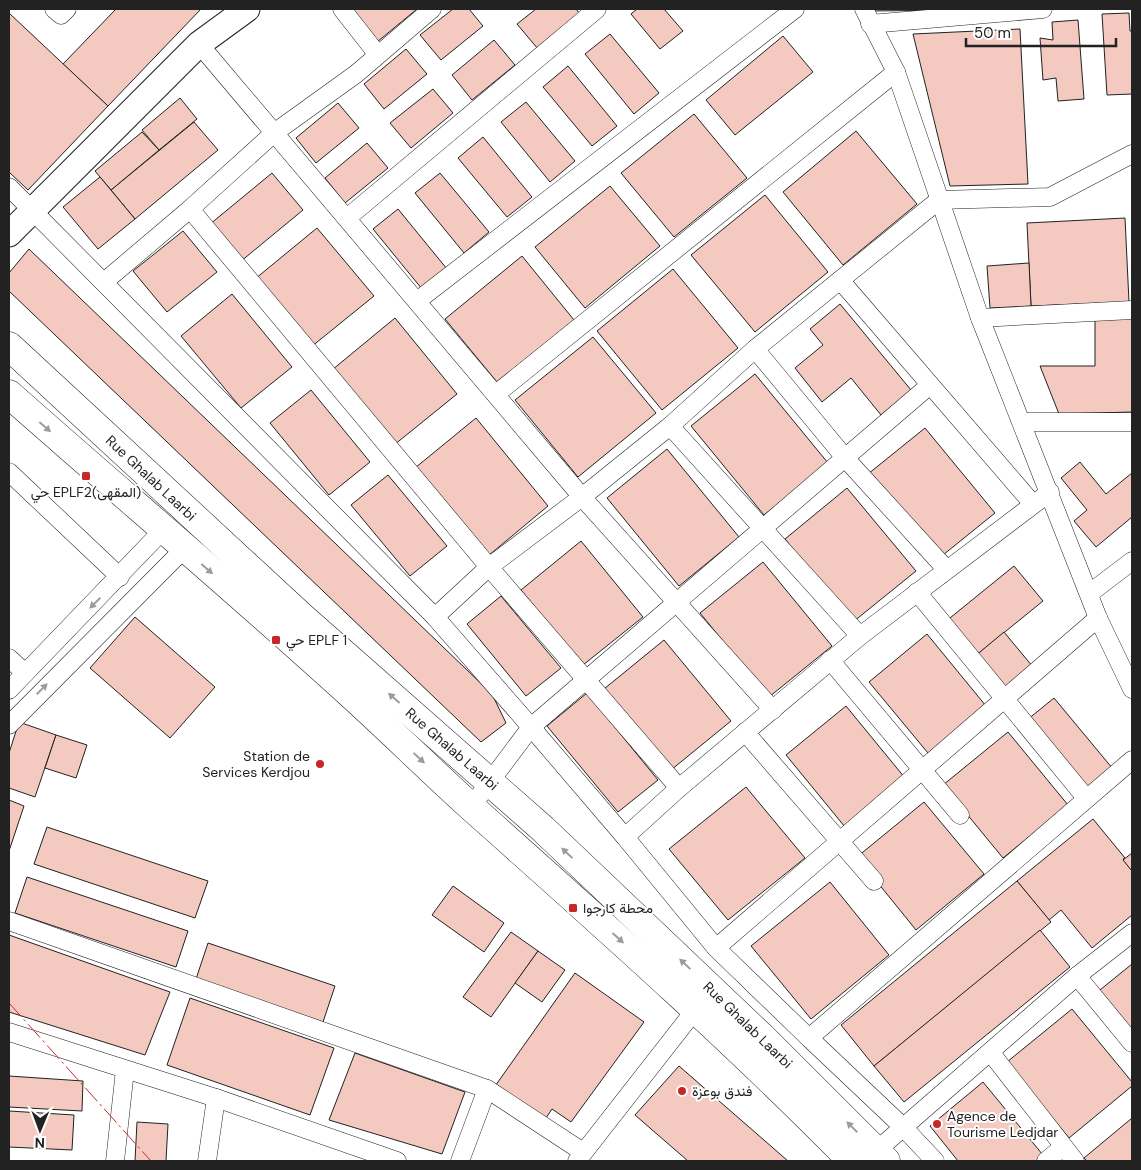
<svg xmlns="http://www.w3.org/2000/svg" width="1141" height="1170" font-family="'DM Sans',Vazirmatn,sans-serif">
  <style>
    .building { fill: #f3c9c0; stroke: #222 }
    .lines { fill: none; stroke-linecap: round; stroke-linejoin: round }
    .street-casing { stroke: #222; stroke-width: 19 }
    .secondary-casing { stroke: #222; stroke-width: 27 }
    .primary-casing { stroke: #222; stroke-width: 29 }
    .street { stroke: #fff; stroke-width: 18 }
    .secondary { stroke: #fff; stroke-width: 25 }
    .primary { stroke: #fff; stroke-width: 28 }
    .power { stroke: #c62828; stroke-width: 1; stroke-dasharray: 18 4 2.5 4; stroke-linecap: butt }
    .oneway { fill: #9c9c9c }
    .poi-dot { fill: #c62828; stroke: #fff; stroke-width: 2 }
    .labels { text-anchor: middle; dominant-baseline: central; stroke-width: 4; stroke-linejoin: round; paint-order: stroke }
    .street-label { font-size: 14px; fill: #222; stroke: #fff }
    .poi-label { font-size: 14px; fill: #222; stroke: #fff; text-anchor: start }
  </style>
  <rect width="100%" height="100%" fill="#fff"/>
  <g class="building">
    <path d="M 116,9 L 201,9 L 108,106 L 63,64 Z"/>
    <path d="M 353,9 L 417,9 L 377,42 Z"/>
    <path d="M 453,9 L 469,9 L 483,26 L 441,60 L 420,35 Z"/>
    <path d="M 536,9 L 576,9 L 580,14 L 538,49 L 517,24 Z"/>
    <path d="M 637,9 L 664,9 L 683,31 L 660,49 L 631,14 Z"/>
    <path d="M 869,9 L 970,9 L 970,10 L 869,11 Z"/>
    <path d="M 9,13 L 108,106 L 28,190 L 9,172 Z"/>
    <path d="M 1129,13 L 1130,31 L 1132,31 L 1132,94 L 1107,95 L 1102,14 Z"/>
    <path d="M 1078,20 L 1084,99 L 1058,101 L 1056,78 L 1043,80 L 1040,38 L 1053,40 L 1052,22 Z"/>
    <path d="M 1020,29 L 1028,184 L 950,186 L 913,34 Z"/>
    <path d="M 610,34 L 659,93 L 634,114 L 585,54 Z"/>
    <path d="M 783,36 L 813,72 L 735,135 L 706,100 Z"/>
    <path d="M 494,40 L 515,65 L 472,100 L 452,75 Z"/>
    <path d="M 406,49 L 427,74 L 384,109 L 364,84 Z"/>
    <path d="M 568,66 L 617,126 L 592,146 L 543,87 Z"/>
    <path d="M 433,89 L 453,113 L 411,148 L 390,123 Z"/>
    <path d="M 180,98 L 197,119 L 159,150 L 142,130 Z"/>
    <path d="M 526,102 L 575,161 L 550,182 L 501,122 Z"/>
    <path d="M 338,103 L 359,128 L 316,163 L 296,138 Z"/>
    <path d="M 694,114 L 747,178 L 674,237 L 621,173 Z"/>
    <path d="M 194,122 L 218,150 L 135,219 L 111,190 Z"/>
    <path d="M 856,131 L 917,204 L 843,265 L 783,192 Z"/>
    <path d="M 142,132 L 159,150 L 111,190 L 95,171 Z"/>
    <path d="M 483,137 L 532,197 L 507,217 L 458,158 Z"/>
    <path d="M 367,143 L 388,168 L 345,203 L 325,178 Z"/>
    <path d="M 272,173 L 303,210 L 240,262 L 209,225 Z"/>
    <path d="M 440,173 L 489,232 L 464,253 L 415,193 Z"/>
    <path d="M 100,177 L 135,219 L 98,249 L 63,207 Z"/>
    <path d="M 610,186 L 660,246 L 585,308 L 535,247 Z"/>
    <path d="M 765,195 L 828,272 L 755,332 L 691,255 Z"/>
    <path d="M 398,209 L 447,269 L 422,289 L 373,229 Z"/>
    <path d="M 1125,218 L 1129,302 L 1031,306 L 1027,223 Z"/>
    <path d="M 317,228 L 374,296 L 311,347 L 255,279 Z"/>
    <path d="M 183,231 L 217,272 L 167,312 L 133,271 Z"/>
    <path d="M 29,249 L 492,694 L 506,723 L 481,742 L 9,291 L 9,273 Z"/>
    <path d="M 522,256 L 574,320 L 497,382 L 445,319 Z"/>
    <path d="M 1029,263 L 1031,306 L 990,308 L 987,266 Z"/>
    <path d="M 673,269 L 738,348 L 662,410 L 597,331 Z"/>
    <path d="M 232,294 L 292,367 L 241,408 L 181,336 Z"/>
    <path d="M 840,304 L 911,390 L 881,415 L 851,378 L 822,402 L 795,368 L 823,345 L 810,329 Z"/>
    <path d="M 395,318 L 457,394 L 394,445 L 332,370 Z"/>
    <path d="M 1095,318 L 1132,318 L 1132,412 L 1059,414 L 1040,366 L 1095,366 Z"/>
    <path d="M 593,337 L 656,413 L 578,477 L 515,400 Z"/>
    <path d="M 755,374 L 828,463 L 764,515 L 691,426 Z"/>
    <path d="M 311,390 L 370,462 L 329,495 L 270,423 Z"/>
    <path d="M 476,418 L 548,506 L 488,556 L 415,468 Z"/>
    <path d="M 925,428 L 995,513 L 938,559 L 868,474 Z"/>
    <path d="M 667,449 L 739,537 L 679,586 L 607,498 Z"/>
    <path d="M 1080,462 L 1106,494 L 1132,473 L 1132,517 L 1096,547 L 1074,521 L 1087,510 L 1061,478 Z"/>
    <path d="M 388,475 L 447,546 L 410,576 L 351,505 Z"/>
    <path d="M 847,488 L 916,571 L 853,622 L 785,539 Z"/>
    <path d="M 581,541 L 643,617 L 583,665 L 521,590 Z"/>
    <path d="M 763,562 L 832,646 L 769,697 L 700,613 Z"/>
    <path d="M 1014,566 L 1043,601 L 974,657 L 945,622 Z"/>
    <path d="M 501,596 L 561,668 L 526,696 L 467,624 Z"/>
    <path d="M 135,617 L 215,687 L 170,738 L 90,668 Z"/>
    <path d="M 1004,632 L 1033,667 L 1003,692 L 974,657 Z"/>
    <path d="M 927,634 L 986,706 L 928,753 L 869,682 Z"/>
    <path d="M 664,640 L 731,721 L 671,770 L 604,689 Z"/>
    <path d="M 587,693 L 658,780 L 618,812 L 547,726 Z"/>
    <path d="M 1054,698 L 1113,769 L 1085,791 L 1027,720 Z"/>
    <path d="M 846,706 L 905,778 L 845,827 L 786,755 Z"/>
    <path d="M 19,722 L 56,735 L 35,797 L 9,788 L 9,753 Z"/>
    <path d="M 1008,732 L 1068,805 L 1003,858 L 943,785 Z"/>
    <path d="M 56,735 L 87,745 L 76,778 L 45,768 Z"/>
    <path d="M 746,787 L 805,858 L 728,920 L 669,849 Z"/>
    <path d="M 9,800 L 24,806 L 9,851 Z"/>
    <path d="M 924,802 L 984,874 L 916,930 L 857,857 Z"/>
    <path d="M 1093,819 L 1125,858 L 1123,859 L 1132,871 L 1132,915 L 1092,948 L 1061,910 L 1049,920 L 1017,881 Z"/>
    <path d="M 47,827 L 208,881 L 195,918 L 34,864 Z"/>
    <path d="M 1132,853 L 1132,871 L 1123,860 Z"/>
    <path d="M 27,877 L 188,931 L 176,967 L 15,913 Z"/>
    <path d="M 1017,881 L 1051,922 L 874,1066 L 841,1025 Z"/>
    <path d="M 830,882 L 889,955 L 811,1019 L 751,946 Z"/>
    <path d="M 453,886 L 504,923 L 484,952 L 432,915 Z"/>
    <path d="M 1040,930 L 1070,967 L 904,1102 L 874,1066 Z"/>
    <path d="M 511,932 L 538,951 L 491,1017 L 463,997 Z"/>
    <path d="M 9,935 L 170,992 L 145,1055 L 9,1012 Z"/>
    <path d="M 208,943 L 335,986 L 323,1022 L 196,979 Z"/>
    <path d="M 538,951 L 565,970 L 542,1002 L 515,983 Z"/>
    <path d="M 1132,964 L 1132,1040 L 1095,994 Z"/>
    <path d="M 575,973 L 644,1022 L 571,1122 L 552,1109 L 542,1124 L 493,1089 Z"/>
    <path d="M 190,998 L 334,1048 L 310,1115 L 167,1065 Z"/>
    <path d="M 1072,1009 L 1132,1082 L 1132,1086 L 1069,1138 L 1007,1062 Z"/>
    <path d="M 355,1053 L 465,1092 L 442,1154 L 329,1120 Z"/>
    <path d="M 679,1066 L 788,1161 L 688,1161 L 635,1115 Z"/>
    <path d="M 9,1076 L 83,1081 L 82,1111 L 9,1107 Z"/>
    <path d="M 983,1082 L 1043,1155 L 1036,1161 L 958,1161 L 930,1126 Z"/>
    <path d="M 9,1111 L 74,1115 L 72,1150 L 9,1147 Z"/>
    <path d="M 1132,1118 L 1132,1161 L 1087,1161 L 1084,1158 Z"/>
    <path d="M 137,1122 L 168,1124 L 166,1161 L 135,1161 Z"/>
  </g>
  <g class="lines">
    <defs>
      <g id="street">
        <path d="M 54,9 L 61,15 L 67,9"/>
        <path d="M 342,9 L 378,55"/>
        <path d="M 864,9 L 896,72 L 980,318 L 1098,618 L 1132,689"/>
        <path d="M 870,24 L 1043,9"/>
        <path d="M 199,44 L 582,497 L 773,710"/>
        <path d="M 9,187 L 435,617 L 531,727 L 471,807"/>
        <path d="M 190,209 L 489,567 L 679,788"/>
        <path d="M 347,218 L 597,9"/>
        <path d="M 840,280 L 1033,504"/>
        <path d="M 104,282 L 190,209 L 274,133 L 356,74 L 432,9"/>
        <path d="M 417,301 L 795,9"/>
        <path d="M 980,318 L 1132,310"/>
        <path d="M 755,349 L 846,459 L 946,569"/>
        <path d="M 930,385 L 531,727 L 625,837 L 679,788 L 860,636 L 1050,492"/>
        <path d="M 496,394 L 896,72"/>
        <path d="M 1023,422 L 1132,422"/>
        <path d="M 670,426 L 860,636"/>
        <path d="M 9,472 L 120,577"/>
        <path d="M 917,592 L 1086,798"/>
        <path d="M 1090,593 L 1132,561"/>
        <path d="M 435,617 L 489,567 L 582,497 L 670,426 L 755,349 L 939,200 L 1050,197 L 1132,154"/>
        <path d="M 9,658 L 25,673"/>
        <path d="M 830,660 L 960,815"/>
        <path d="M 9,690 L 164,529"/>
        <path d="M 9,725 L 184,549"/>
        <path d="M 745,732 L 874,881"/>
        <path d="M 625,837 L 716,948 L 1098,618"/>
        <path d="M 9,921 L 487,1089 L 583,1152"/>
        <path d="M 716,948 L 809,1038 L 1132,760"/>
        <path d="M 1077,976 L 1132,1043"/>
        <path d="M 9,1032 L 216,1098 L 397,1161"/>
        <path d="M 809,1038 L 903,1127 L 935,1161"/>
        <path d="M 991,1053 L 1075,1161"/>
        <path d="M 868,1158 L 1077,976 L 1132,933"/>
        <path d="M 115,1161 L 125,1070"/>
        <path d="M 207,1161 L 216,1098"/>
        <path d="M 460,1161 L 487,1089"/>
        <path d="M 577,1161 L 695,1010"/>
        <path d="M 1046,1161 L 1063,1147"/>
      </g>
      <path id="secondary" d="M 9,234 L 199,44 L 247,9"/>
      <g id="primary">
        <path d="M 9,346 L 302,617 L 543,829 L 763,1038 L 886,1161"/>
        <path d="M 9,394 C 122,494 237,591 349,693 C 390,730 429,769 470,806 C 600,922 730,1037 852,1161"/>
      </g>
    </defs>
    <use href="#street" class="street-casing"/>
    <use href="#secondary" class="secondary-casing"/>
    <use href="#primary" class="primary-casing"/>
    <use href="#street" class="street"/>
    <use href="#secondary" class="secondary"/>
    <use href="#primary" class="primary"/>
    <path class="power" d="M 9,1003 L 151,1161"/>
  </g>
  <defs><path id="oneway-solid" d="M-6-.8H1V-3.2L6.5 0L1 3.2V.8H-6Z" transform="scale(1.25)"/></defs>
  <g class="oneway">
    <use href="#oneway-solid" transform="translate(45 427) rotate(41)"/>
    <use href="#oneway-solid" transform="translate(207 569) rotate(41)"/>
    <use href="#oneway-solid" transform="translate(95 603) rotate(135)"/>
    <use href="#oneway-solid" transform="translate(42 689) rotate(-45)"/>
    <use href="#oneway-solid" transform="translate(394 698) rotate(-139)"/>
    <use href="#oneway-solid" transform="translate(419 758) rotate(43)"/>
    <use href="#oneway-solid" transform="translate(567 853) rotate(-137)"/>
    <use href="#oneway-solid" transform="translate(618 938) rotate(42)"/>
    <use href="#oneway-solid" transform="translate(685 964) rotate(-137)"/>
    <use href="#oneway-solid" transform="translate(852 1127) rotate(-135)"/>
  </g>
  <g class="poi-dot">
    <rect x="81" y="471" width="10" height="10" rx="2.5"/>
    <rect x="271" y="635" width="10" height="10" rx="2.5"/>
    <circle cx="320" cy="764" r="5"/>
    <rect x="568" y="903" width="10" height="10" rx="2.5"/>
    <circle cx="682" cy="1091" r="5"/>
    <circle cx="937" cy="1124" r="5"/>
  </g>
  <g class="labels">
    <g class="street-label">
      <text transform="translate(151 478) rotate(43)">Rue Ghalab Laarbi</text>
      <text transform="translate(452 749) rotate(41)">Rue Ghalab Laarbi</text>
      <text transform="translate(748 1025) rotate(44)">Rue Ghalab Laarbi</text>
    </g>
    <g class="poi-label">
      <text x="86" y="492" text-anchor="middle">حي EPLF2(المقهى)</text>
      <text x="286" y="640">حي EPLF 1</text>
      <text x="310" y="756" text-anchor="end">Station de<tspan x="310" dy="16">Services Kerdjou</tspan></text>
      <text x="583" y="908">محطة كارجوا</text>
      <text x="692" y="1091">فندق بوعزة</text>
      <text x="947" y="1116">Agence de<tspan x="947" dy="16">Tourisme Ledjdar</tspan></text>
    </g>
  </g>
  <rect width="1141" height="1170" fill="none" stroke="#222222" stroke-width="20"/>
  <g transform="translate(40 1130) rotate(181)" stroke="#ffffff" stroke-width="4" paint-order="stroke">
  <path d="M0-4L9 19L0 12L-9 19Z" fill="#222222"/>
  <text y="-8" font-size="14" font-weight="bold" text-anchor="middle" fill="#222222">N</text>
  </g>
  <path d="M966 38v8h150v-8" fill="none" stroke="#222222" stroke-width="2.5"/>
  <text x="974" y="38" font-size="15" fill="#222222" stroke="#ffffff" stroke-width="4" paint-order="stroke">50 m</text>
</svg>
